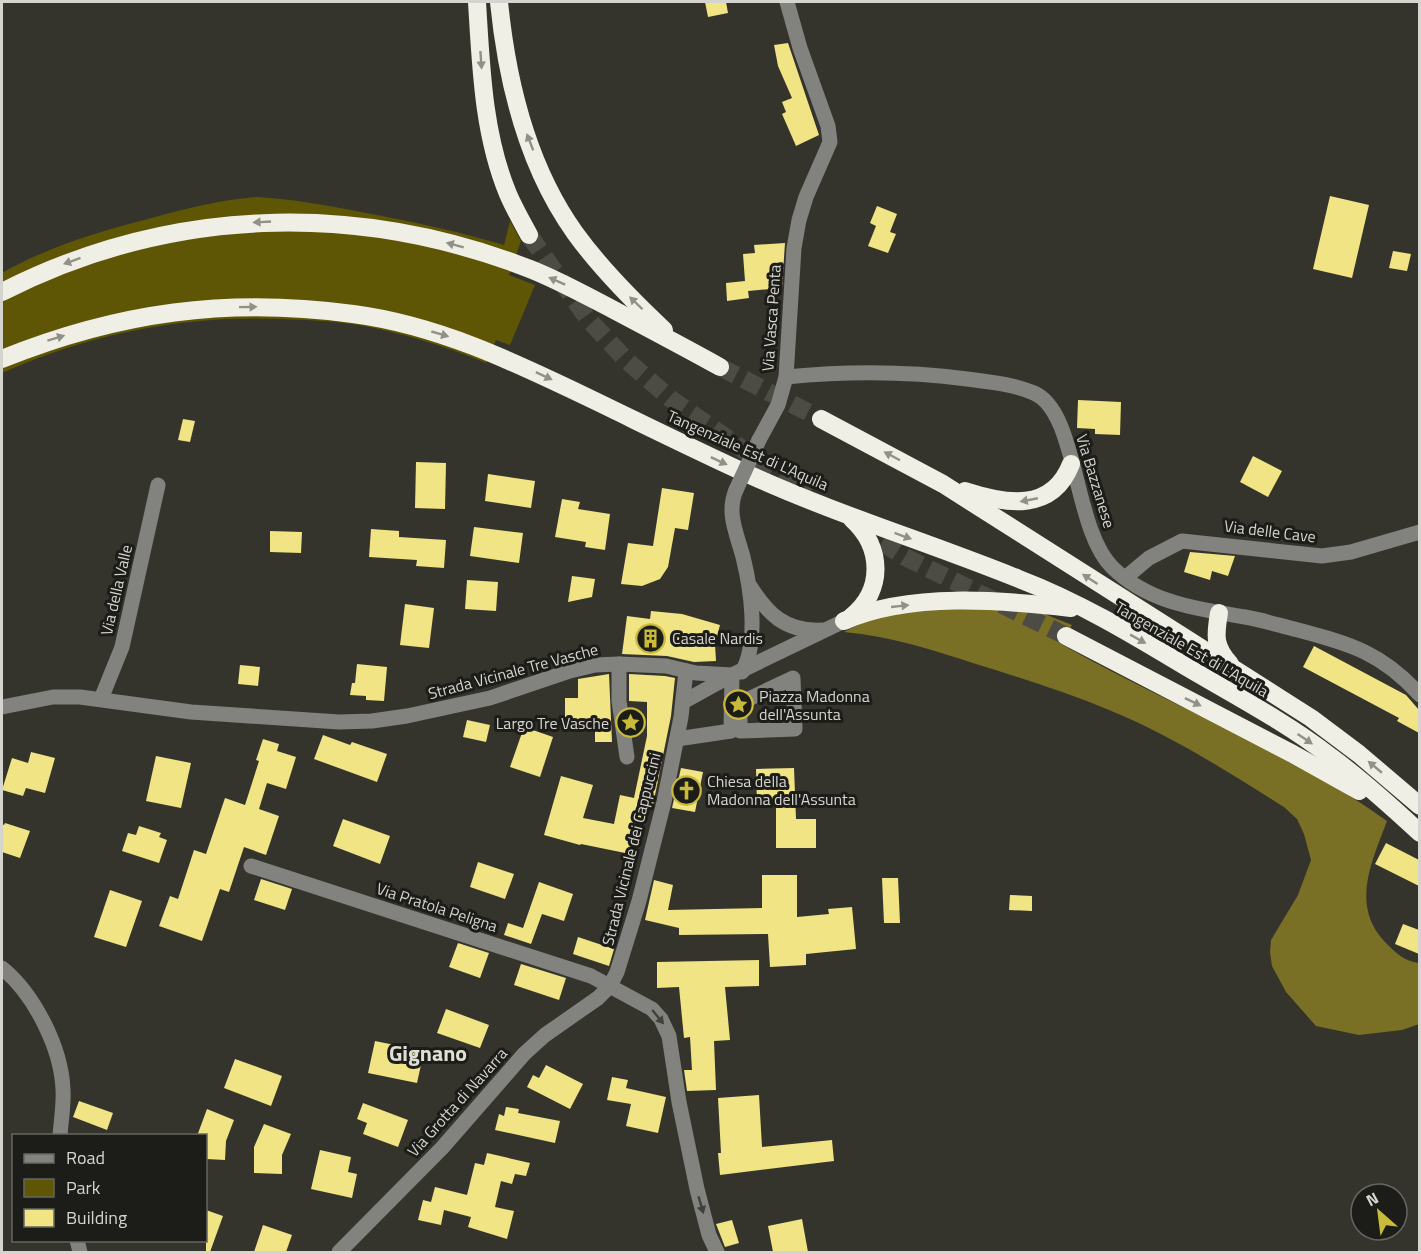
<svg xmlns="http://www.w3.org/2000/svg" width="1421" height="1254" font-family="'Titillium Web',sans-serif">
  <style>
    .green { fill: #5f5605 }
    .forest { fill: #797025 }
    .building { fill: #f0e484 }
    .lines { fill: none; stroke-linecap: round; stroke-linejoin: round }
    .highway-tunnel { stroke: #4d4c44; stroke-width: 18; stroke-dasharray: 18 9; stroke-linecap: butt }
    .minor { stroke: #82827e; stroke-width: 15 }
    .highway { stroke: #f0efe5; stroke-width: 18 }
    .minor-bridge { stroke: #82827e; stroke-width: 15 }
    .oneway { fill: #919089 }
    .oneway2 { fill: #40403c }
    .labels { text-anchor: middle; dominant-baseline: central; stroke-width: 6; stroke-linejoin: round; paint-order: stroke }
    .street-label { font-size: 16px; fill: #d5d4cf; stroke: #1c1c18 }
    .poi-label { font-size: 16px; fill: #d5d4cf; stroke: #1c1c18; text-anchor: start }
    .district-label { font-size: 22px; font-weight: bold; fill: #e0dfd5; stroke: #1c1c18 }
  </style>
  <rect width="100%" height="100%" fill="#35342c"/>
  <path class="green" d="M 257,197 C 292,199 326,205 361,212 C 410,221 457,231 504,245 L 510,221 L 521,241 L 509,275 L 535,285 L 510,345 L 496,340 L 486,363 C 445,346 403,333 359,325 C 334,321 307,320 282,319 C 184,315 91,333 2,373 L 2,273 C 48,247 97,232 148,219 C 184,209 219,200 257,197 Z"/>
  <path class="forest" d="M 971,606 L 1042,613 L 1072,625 L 1061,644 C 1168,705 1286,749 1387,821 C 1372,861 1350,905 1385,942 C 1396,953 1404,961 1419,963 L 1419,1024 L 1402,1030 L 1359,1035 L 1316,1026 L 1286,992 L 1272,966 L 1270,952 L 1271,940 L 1298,895 L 1311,860 L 1304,834 L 1297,819 L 1284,807 C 1228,772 1171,735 1109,710 C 1066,692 1021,678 976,664 C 933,650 890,636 844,632 L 867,620 L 889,613 Z"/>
  <g class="building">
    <path d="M 705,2 L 726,2 L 728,13 L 708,17 Z"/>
    <path d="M 788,43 L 819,135 L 796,146 L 782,114 L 786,112 L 782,102 L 792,98 L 778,66 L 774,45 Z"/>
    <path d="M 1330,196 L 1369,205 L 1352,278 L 1313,269 Z"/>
    <path d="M 877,206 L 897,214 L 890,232 L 896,234 L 888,253 L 868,246 L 876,226 L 870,223 Z"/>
    <path d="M 785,243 L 782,288 L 748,291 L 749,298 L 727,301 L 726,283 L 745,281 L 743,254 L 755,253 L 754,245 Z"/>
    <path d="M 1393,251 L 1411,254 L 1407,271 L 1389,268 Z"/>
    <path d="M 1078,400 L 1121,402 L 1120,435 L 1095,434 L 1095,429 L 1077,428 Z"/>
    <path d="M 183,419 L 195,421 L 190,442 L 178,440 Z"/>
    <path d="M 1253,456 L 1282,471 L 1268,497 L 1240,482 Z"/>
    <path d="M 416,462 L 446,463 L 445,509 L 415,508 Z"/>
    <path d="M 488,474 L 535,481 L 531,508 L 485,501 Z"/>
    <path d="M 662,488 L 694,493 L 688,530 L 675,528 L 668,567 L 660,579 L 642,586 L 621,584 L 628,543 L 653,546 Z"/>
    <path d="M 562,499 L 580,502 L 578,509 L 610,514 L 605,550 L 585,547 L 586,542 L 555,537 Z"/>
    <path d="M 474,527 L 523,533 L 519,563 L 470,556 Z"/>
    <path d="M 371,529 L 399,531 L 399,537 L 446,540 L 444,568 L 416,566 L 417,560 L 369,557 Z"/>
    <path d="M 270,531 L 302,532 L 301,553 L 270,552 Z"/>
    <path d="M 1190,552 L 1235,556 L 1228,576 L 1212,571 L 1210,580 L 1184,572 Z"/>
    <path d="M 572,576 L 595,579 L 592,597 L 568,602 Z"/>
    <path d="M 467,580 L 498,582 L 496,611 L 465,609 Z"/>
    <path d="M 405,604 L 434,608 L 429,648 L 400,645 Z"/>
    <path d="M 651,611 L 682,614 L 720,625 L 715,644 L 716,661 L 694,662 L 667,656 L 622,654 L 627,616 L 650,619 Z"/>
    <path d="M 1314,646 L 1406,695 L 1419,710 L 1419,733 L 1397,721 L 1399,718 L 1303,667 Z"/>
    <path d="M 357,664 L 387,667 L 384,701 L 366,700 L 366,696 L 350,695 L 352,683 L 355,683 Z"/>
    <path d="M 240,665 L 260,667 L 258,686 L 238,684 Z"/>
    <path d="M 609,674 L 612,742 L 595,742 L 595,723 L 565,723 L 565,698 L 578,698 L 578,679 Z"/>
    <path d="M 629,674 L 665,676 L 675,678 L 671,716 L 654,800 L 653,805 L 647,804 L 635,855 L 581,844 L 580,845 L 544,835 L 561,776 L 593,785 L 583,818 L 614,824 L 620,795 L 634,798 L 647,736 L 647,702 L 629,701 Z"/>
    <path d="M 467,720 L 490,725 L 486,742 L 463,737 Z"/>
    <path d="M 524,727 L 553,737 L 540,777 L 510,767 Z"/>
    <path d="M 323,735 L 350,745 L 352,742 L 387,754 L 377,782 L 314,759 Z"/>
    <path d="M 263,739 L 279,744 L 277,751 L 296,757 L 286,789 L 267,783 L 259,809 L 279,816 L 266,855 L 244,847 L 229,892 L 220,889 L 202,941 L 159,926 L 170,896 L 178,899 L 194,850 L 206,854 L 225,798 L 245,805 L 259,761 L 256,760 Z"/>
    <path d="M 31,752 L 55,758 L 45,793 L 26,788 L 23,796 L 2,790 L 12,758 L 28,763 Z"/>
    <path d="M 156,756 L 191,763 L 181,808 L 146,801 Z"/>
    <path d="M 681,768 L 703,772 L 695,812 L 672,808 Z"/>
    <path d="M 794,768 L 796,819 L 816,819 L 816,848 L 776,848 L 776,804 L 757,805 L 756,769 Z"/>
    <path d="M 343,819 L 390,836 L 380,864 L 333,846 Z"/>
    <path d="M 5,823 L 30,831 L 20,858 L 2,852 L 2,824 L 4,825 Z"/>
    <path d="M 139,826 L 161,833 L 159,837 L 167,840 L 159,863 L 122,851 L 128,833 L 136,835 Z"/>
    <path d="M 1386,843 L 1419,860 L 1419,886 L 1375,864 Z"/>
    <path d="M 478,862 L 514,874 L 505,899 L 470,887 Z"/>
    <path d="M 762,875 L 797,875 L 797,917 L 829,914 L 828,909 L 852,907 L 856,949 L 806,954 L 806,965 L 770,967 L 768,934 L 679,935 L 679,928 L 645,920 L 654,880 L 673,885 L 668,910 L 762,908 Z"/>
    <path d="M 882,878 L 898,878 L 900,923 L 884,923 Z"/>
    <path d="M 261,879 L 292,889 L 285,910 L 254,900 Z"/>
    <path d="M 539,882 L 573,894 L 564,921 L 542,914 L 531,944 L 504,935 L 508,923 L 523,928 Z"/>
    <path d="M 110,890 L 142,901 L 126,947 L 94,937 Z"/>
    <path d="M 1010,895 L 1032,896 L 1032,911 L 1009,910 Z"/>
    <path d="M 1403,924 L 1419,930 L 1419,954 L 1395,944 Z"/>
    <path d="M 578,937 L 614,949 L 609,966 L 573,954 Z"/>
    <path d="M 458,943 L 489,953 L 480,978 L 449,967 Z"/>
    <path d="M 759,960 L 759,986 L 725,987 L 730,1040 L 714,1041 L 716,1090 L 687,1091 L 684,1070 L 692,1070 L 690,1037 L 684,1038 L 679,987 L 657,988 L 657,962 Z"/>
    <path d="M 521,964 L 566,978 L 559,1000 L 514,985 Z"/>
    <path d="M 446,1009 L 489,1025 L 480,1048 L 437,1033 Z"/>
    <path d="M 375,1041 L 424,1051 L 417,1083 L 368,1073 Z"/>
    <path d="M 235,1059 L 282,1076 L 271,1106 L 224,1088 Z"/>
    <path d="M 546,1065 L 583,1084 L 570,1109 L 527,1087 L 533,1075 L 539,1078 Z"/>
    <path d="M 612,1077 L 628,1080 L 626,1088 L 666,1097 L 658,1133 L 626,1126 L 631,1104 L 607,1100 Z"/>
    <path d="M 759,1095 L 762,1147 L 832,1140 L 834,1161 L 720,1175 L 718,1153 L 721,1153 L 718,1098 Z"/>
    <path d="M 79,1101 L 113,1113 L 107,1130 L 73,1117 Z"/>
    <path d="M 363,1103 L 408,1120 L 398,1147 L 363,1134 L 367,1123 L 357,1119 Z"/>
    <path d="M 506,1107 L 519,1109 L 518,1113 L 560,1121 L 555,1143 L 495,1130 L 499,1114 L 504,1116 Z"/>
    <path d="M 207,1109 L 234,1120 L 226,1141 L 225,1160 L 206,1159 L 206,1136 L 197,1136 Z"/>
    <path d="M 264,1124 L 291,1134 L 282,1155 L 282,1174 L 254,1173 L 254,1147 Z"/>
    <path d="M 320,1150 L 351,1157 L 348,1172 L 357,1174 L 352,1198 L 311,1189 Z"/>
    <path d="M 487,1153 L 530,1163 L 526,1176 L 515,1174 L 512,1184 L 501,1181 L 495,1207 L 514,1211 L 507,1239 L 468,1227 L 471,1217 L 444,1210 L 441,1225 L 418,1220 L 423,1200 L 431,1202 L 435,1187 L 467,1195 L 475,1163 L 484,1165 Z"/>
    <path d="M 206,1210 L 223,1216 L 210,1252 L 206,1252 Z"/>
    <path d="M 802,1219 L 808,1252 L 773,1252 L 768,1226 Z"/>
    <path d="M 732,1220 L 739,1243 L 725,1247 L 716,1224 Z"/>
    <path d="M 263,1225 L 292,1235 L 286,1252 L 254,1252 Z"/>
  </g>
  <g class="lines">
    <g class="highway-tunnel">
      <path d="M 529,235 L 588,319 L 626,360 L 671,399 L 808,495"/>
      <path d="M 720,367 L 821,419"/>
      <path d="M 859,528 L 905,557 L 1066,636"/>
    </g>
    <g class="minor">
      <path d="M 786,377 C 847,371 907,371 967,379 C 989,382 1013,384 1034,393 C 1078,412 1073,528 1112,567 C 1148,603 1198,609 1245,617 C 1263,620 1281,626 1298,630 C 1351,644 1382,653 1420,695"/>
      <path d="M 759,440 L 778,405 L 786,377 L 794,248 L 799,220 L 806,197 L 830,142 L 828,126 L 800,48 L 787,2"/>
      <path d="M 736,490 C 726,513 737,534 743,557 C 751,589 759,642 742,672"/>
      <path d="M 1125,578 L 1149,558 L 1182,541 L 1322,556 L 1351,552 L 1420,532"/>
      <path d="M 750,586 C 768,614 785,632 822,630"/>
      <path d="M 619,664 L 619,701 L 627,757"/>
      <path d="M 793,678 L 795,729 L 740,731 L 740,703 Z"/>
      <path d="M 101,699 L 122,647 L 158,485"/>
      <path d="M 2,707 L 53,697 L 80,697 L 191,712 L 339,722 L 372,721 L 407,716 L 490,698 L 570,671 L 595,665 L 619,664 L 666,666 L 696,673 L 732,675 L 844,621"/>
      <path d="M 677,739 L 731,731 L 732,675 L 683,702"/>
      <path d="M 251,866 L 591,976 L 652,1009 L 661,1019 L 669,1036 L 679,1102 L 697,1189 L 709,1235 L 717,1252"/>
      <path d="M 2,968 C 34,994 61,1047 63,1089 C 64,1105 61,1120 60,1136"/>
      <path d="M 77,1240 L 80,1252"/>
      <path d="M 339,1252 L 442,1148 L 524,1054 L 545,1035 L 598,998 L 610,986 L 617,972 L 639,901 L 664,802 L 681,717 L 686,671"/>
    </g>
    <g class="highway">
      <path d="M 477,2 C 481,66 483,134 508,194 C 514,208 522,222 529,235"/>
      <path d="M 499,2 C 507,82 527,166 575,233 C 601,269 632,300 664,330"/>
      <path d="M 2,292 C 169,207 355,201 530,269 C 558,280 585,295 612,309 C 648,328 684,347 720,367"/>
      <path d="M 2,359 C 118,312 228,297 353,314 C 437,325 512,361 587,397 C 641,423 695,450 750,475 C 838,515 930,543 1019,579 C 1077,601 1132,634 1185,666 C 1234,695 1286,722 1331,757 C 1362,780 1391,806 1420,833"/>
      <path d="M 821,419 L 943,484 L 1311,718 L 1359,754 L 1420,806"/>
      <path d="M 965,491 C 1005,504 1052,513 1071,464"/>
      <path d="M 1219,613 C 1215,636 1214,646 1230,664"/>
      <path d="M 851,617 C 884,591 883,547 852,519"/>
      <path d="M 844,621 C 910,592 1001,600 1071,608"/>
      <path d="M 1066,636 L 1293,754 L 1359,791"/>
    </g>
    <path class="minor-bridge" d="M 736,490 L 759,440"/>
  </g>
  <defs><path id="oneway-solid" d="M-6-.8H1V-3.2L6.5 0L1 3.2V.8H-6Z" transform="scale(1.5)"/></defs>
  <g class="oneway">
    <use href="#oneway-solid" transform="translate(481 60) rotate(86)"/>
    <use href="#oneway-solid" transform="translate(530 142) rotate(-111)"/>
    <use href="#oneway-solid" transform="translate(262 222) rotate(177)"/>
    <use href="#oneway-solid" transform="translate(455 245) rotate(-165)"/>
    <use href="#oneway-solid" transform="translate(72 261) rotate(160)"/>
    <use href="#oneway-solid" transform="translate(557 281) rotate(-156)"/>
    <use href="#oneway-solid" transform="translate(636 303) rotate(-136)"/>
    <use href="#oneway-solid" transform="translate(248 307) rotate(-1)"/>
    <use href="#oneway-solid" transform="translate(440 334) rotate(16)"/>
    <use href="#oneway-solid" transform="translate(56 338) rotate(-17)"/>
    <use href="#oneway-solid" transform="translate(544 376) rotate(25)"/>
    <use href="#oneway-solid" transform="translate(892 456) rotate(-152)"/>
    <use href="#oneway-solid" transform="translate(719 461) rotate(25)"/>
    <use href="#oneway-solid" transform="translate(1029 500) rotate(169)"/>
    <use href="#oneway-solid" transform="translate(903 536) rotate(20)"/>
    <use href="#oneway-solid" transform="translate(1090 579) rotate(-147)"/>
    <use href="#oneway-solid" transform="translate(900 606) rotate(-6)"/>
    <use href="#oneway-solid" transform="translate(1138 639) rotate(29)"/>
    <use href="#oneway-solid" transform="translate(1193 702) rotate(26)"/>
    <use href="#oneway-solid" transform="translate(1305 739) rotate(34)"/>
    <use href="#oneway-solid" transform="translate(1375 767) rotate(-140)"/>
  </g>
  <g class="oneway2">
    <use href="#oneway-solid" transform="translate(658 1017) rotate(51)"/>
    <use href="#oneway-solid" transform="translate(701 1205) rotate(74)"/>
  </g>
  <defs>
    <symbol id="building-ring" viewBox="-11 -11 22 22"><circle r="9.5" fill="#1c1c18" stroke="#c9ba3a" stroke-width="1.5"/><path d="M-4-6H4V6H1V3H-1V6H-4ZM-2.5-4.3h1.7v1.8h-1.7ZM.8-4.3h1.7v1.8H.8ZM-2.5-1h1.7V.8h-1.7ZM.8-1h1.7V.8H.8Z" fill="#c9ba3a"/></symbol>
    <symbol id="sight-ring" viewBox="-11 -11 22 22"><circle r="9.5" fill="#1c1c18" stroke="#c9ba3a" stroke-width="1.5"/><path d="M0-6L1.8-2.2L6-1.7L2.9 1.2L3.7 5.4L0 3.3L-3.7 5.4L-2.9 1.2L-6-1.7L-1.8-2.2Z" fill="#c9ba3a"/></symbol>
    <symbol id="church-ring" viewBox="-11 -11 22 22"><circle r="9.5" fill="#1c1c18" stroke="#c9ba3a" stroke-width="1.5"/><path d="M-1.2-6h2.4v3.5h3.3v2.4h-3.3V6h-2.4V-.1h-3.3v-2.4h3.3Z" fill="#c9ba3a"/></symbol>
  </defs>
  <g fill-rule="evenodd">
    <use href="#building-ring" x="634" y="622" width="33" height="33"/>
    <use href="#sight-ring" x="722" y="688" width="33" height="33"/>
    <use href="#sight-ring" x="614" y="706" width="33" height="33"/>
    <use href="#church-ring" x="670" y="774" width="33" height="33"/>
  </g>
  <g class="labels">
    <g class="street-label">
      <text transform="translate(771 318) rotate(-86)">Via Vasca Penta</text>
      <text transform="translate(748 450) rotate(24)">Tangenziale Est di L'Aquila</text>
      <text transform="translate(1096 481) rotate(73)">Via Bazzanese</text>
      <text transform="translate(1270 531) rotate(7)">Via delle Cave</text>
      <text transform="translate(116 590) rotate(-77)">Via della Valle</text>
      <text transform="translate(1192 649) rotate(30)">Tangenziale Est di L'Aquila</text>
      <text transform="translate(513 671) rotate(-15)">Strada Vicinale Tre Vasche</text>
      <text transform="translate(631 849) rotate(-76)">Strada Vicinale dei Cappuccini</text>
      <text transform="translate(437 907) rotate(18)">Via Pratola Peligna</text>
      <text transform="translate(457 1102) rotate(-48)">Via Grotta di Navarra</text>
    </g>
    <g class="poi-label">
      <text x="672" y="638">Casale Nardis</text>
      <text x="759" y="696">Piazza Madonna<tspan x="759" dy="18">dell'Assunta</tspan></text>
      <text x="609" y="723" text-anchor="end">Largo Tre Vasche</text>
      <text x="707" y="781">Chiesa della<tspan x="707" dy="18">Madonna dell'Assunta</tspan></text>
    </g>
    <g class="district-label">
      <text x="428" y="1053">Gignano</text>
    </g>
  </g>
  <rect width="1421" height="1254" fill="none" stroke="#d5d4cf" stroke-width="6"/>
  <rect x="12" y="1134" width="195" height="108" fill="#1c1c18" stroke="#666661" stroke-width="1.5"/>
  <rect x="24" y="1154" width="30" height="9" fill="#82827e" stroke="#666661" stroke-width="1.5"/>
  <text x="66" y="1164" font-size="18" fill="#d5d4cf">Road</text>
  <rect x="24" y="1179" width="30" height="18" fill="#5f5605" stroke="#666661" stroke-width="1.5"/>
  <text x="66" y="1194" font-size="18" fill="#d5d4cf">Park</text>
  <rect x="24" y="1209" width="30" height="18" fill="#f0e484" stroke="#666661" stroke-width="1.5"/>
  <text x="66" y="1224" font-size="18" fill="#d5d4cf">Building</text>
  <g transform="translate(1379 1212) rotate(332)"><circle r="28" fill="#1c1c18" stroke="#666661" stroke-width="1.5"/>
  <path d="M0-4.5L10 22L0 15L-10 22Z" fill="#c9ba3a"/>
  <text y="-9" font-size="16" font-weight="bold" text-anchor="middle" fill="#d5d4cf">N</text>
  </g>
</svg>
